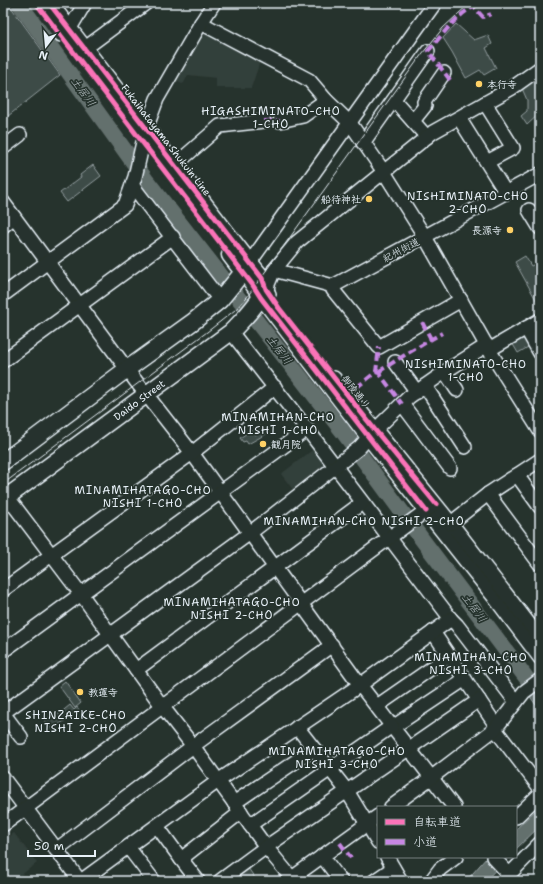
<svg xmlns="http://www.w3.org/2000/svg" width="543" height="884" font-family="'Shantell Sans','Klee One',sans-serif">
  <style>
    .built { fill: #333f3a }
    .green { fill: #3e4b47; stroke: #939ea0 }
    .water { fill: #636f6d; stroke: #98a3a5 }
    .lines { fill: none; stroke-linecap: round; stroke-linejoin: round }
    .river { stroke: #636f6d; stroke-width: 16 }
    .minor-casing { stroke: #e8f1f8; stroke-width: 16 }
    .major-casing { stroke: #e8f1f8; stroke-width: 19 }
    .minor { stroke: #26332d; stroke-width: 13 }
    .major { stroke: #26332d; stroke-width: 16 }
    .tram { stroke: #e8f1f8; stroke-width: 1 }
    .quiet { stroke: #c787e3; stroke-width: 4; stroke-dasharray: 8 4; stroke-linecap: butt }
    .cycleway-casing { stroke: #26332d; stroke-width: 8 }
    .cycleway { stroke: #fb73b8; stroke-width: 5 }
    .poi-dot { fill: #ffd166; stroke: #26332d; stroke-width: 1.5 }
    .labels { text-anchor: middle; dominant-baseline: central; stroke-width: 3.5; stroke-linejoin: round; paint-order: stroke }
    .poi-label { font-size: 10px; font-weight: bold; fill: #e8f1f8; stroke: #26332d; text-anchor: start }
    .street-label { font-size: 10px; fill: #e8f1f8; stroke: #26332d }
    .water-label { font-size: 11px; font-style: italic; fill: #b3bdc0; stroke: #26332d }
    .neighbourhood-label { font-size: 11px; letter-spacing: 1px; fill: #e8f1f8; stroke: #26332d }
  </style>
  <rect width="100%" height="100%" fill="#26332d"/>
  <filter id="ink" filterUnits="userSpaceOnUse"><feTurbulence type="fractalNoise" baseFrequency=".025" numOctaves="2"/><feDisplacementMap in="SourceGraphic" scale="8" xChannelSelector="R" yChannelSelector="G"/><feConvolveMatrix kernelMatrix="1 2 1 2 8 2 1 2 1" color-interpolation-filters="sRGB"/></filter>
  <g filter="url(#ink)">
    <g class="built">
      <path d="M 204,30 L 261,59 L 251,88 L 216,88 L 216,78 L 188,75 L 184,83 L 182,84 L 174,80 L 201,32 Z"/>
      <path d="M 315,448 L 328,465 L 294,491 L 281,474 Z"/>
      <path d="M 14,833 L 37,863 L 13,881 L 3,881 L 3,841 Z"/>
    </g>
    <g class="green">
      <path d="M 3,3 L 8,3 L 60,75 L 3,120 Z"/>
      <path d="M 456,24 L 474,40 L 488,35 L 492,44 L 486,48 L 496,68 L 484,75 L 480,70 L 466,78 L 452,52 L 443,38 Z"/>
      <path d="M 540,73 L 540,113 L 527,125 L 521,116 L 527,111 L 527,100 L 521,86 Z"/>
      <path d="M 93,165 L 101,176 L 67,202 L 60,193 L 81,177 L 80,175 Z"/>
      <path d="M 525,256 L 531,266 L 535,264 L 538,269 L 540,267 L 540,307 L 515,262 Z"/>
      <path d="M 521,336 L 525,337 L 530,346 L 518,353 L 511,341 Z"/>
      <path d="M 260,426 L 266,434 L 248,444 L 246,441 L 243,442 L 240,438 L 251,430 L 255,435 L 259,432 L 257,428 Z"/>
      <path d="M 65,681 L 81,703 L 75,708 L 59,686 Z"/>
      <path d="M 70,705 L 74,710 L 77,707 L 79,710 L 52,730 L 45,720 L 57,712 L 59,714 Z"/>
      <path d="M 248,868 L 257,881 L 231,881 Z"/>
    </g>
    <g class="water">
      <path d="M 540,687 L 540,711 L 529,695 Z"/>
      <path d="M 540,806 L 540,826 L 516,849 L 516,829 Z"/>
      <path d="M 487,857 L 508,857 L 485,881 L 466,881 Z"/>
    </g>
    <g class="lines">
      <path class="river" d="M 19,3 L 146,180 L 344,433 L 424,542 L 540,696"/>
      <defs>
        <g id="minor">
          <path d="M 435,3 L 243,272 L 261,298 L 368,438 L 494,597 L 540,658"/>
          <path d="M 201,23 L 309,80 L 326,100 L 350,123 L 384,172 L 425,237 L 489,350 L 540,431"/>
          <path d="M 61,35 L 69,30 L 85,3"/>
          <path d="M 84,49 L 146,3"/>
          <path d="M 394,100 L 427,137"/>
          <path d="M 485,103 L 513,148 L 487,162"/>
          <path d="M 459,118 L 506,193"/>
          <path d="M 280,121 L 303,116 L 326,100"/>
          <path d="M 413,121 L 425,106 L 424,102 L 444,73"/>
          <path d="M 363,143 L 428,51"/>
          <path d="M 3,148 L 20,135"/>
          <path d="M 174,166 L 220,126 L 264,121"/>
          <path d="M 132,185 L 220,300"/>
          <path d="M 3,202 L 135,380 L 192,453 L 360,685 L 454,807"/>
          <path d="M 529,210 L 540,228"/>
          <path d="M 3,226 L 14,217"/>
          <path d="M 274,270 L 333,286 L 540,174"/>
          <path d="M 333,286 L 333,290 L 379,347 L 461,300"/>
          <path d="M 269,294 L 266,289 L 274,270 L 297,242 L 433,132 L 512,88 L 540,68"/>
          <path d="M 3,295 L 125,205 L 135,177 L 146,129 L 157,99 L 201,23 L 214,3"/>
          <path d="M 526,328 L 540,353"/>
          <path d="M 231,332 L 307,429 L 451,619 L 457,625 L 516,702"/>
          <path d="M 489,350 L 540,320"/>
          <path d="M 3,361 L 173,237"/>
          <path d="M 395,362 L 417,392"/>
          <path d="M 445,372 L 457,390"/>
          <path d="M 334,378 L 451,523 L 540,638"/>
          <path d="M 425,386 L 465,447"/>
          <path d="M 402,404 L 450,468"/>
          <path d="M 517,475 L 540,507"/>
          <path d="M 3,491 L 81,594 L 162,706 L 193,746 L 266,847 L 294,881"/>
          <path d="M 488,494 L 540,564"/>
          <path d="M 451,523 L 488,494 L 540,460"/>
          <path d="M 3,590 L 192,453 L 275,387"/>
          <path d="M 433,632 L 497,727"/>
          <path d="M 3,651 L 307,429"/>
          <path d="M 136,670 L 362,503"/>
          <path d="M 377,706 L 449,656"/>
          <path d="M 3,713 L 250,533 L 359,448 L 375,430 L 409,397 L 449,369 L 487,345"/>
          <path d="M 3,713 L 21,737"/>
          <path d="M 297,727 L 347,791 L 378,842"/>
          <path d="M 393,727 L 465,679"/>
          <path d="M 495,729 L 540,788"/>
          <path d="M 3,778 L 80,881"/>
          <path d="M 234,803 L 314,749"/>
          <path d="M 391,807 L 432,777 L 495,729 L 524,692 L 540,680"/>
          <path d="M 516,817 L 540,794"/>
          <path d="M 3,825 L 432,506"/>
          <path d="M 250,825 L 392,726"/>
          <path d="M 157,826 L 181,859"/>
          <path d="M 128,847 L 154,881"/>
          <path d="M 56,850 L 193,746 L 332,645"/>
          <path d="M 322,856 L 341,881"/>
          <path d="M 387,857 L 401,881"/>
          <path d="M 493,857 L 509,874"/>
          <path d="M 292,878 L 378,816"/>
          <path d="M 81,881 L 218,781 L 360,685 L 451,619"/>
          <path d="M 198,881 L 181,859 L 241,812"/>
          <path d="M 220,881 L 266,847 L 479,700"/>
          <path d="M 374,881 L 393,868"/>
          <path d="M 431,881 L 440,869 L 456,857"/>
          <path d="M 503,881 L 540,843"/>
        </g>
        <g id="major">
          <path d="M 3,462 L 119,375 L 194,321 L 220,300 L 243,272 L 230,255"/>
          <path id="s1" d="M 3,500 L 231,332 C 244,319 257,305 266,289 L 262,278 L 242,253 L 49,3"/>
        </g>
      </defs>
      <use href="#minor" class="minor-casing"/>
      <use href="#major" class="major-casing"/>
      <use href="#minor" class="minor"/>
      <use href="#major" class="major"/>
      <path class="tram" d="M 3,484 L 207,332 L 235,310 L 247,297 L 422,54 L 443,28 L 470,3"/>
      <g class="quiet">
        <path d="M 478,3 L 474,7 L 483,17 L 491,14"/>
        <path d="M 450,80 L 428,51 C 439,39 459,12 474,7"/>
        <path d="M 264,121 L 280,121"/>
        <path d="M 422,322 L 431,339"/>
        <path d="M 376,372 L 379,373 L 402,404"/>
        <path d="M 378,372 L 408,353 L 442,333"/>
        <path d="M 347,395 L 376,372 L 379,347"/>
        <path d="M 340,843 L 351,858"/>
      </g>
      <defs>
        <g id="cycleway">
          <path d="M 36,3 L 143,143 L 252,284 L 261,298 L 426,511"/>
          <path d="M 49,3 L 262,278 L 266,289 L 279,308 L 375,430 L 436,504"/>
        </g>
      </defs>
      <use href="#cycleway" class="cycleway-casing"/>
      <use href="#cycleway" class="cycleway"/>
    </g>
  </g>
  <g class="poi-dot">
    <circle cx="479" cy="84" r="4"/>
    <circle cx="369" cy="199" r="4"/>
    <circle cx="510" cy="230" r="4"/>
    <circle cx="263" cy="444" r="4"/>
    <circle cx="80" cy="692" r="4"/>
  </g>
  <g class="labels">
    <g class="poi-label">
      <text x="487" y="84">本行寺</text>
      <text x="361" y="199" text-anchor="end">船待神社</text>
      <text x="502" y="230" text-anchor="end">長源寺</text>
      <text x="271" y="444">観月院</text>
      <text x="88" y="692">教蓮寺</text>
    </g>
    <g class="street-label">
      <text transform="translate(166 140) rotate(52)">Fukaihatayama Shukuin Line</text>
      <text transform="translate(401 250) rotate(-28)">紀州街道</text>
      <text transform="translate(356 392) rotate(52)">御陵通り</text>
      <text stroke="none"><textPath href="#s1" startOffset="169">Daido Street</textPath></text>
    </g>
    <g class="water-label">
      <text transform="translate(83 92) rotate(54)">土居川</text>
      <text transform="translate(279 350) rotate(52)">土居川</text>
      <text transform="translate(474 608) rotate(53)">土居川</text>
    </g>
    <g class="neighbourhood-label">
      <text x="271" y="111">HIGASHIMINATO-CHO<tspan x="271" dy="13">1-CHO</tspan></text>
      <text x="468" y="196">NISHIMINATO-CHO<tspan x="468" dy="13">2-CHO</tspan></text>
      <text x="466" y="364">NISHIMINATO-CHO<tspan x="466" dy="13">1-CHO</tspan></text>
      <text x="278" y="417">MINAMIHAN-CHO<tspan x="278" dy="13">NISHI 1-CHO</tspan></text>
      <text x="143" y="490">MINAMIHATAGO-CHO<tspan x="143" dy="13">NISHI 1-CHO</tspan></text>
      <text x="364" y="521">MINAMIHAN-CHO NISHI 2-CHO</text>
      <text x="232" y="602">MINAMIHATAGO-CHO<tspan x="232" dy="13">NISHI 2-CHO</tspan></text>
      <text x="471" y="657">MINAMIHAN-CHO<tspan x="471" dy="13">NISHI 3-CHO</tspan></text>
      <text x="76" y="715">SHINZAIKE-CHO<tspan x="76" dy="13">NISHI 2-CHO</tspan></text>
      <text x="337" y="751">MINAMIHATAGO-CHO<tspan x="337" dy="13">NISHI 3-CHO</tspan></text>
    </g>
  </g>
  <rect width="543" height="884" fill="none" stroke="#26332d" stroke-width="16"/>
  <rect x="8" y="8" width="527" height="868" fill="none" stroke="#e8f1f8" stroke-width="1.5" filter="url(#ink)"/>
  <rect x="377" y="806" width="140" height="52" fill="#26332d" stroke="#747f7e"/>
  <rect x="385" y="819" width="20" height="6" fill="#fb73b8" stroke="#747f7e"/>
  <text x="413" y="826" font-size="12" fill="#e8f1f8">自転車道</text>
  <rect x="385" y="839" width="20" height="6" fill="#c787e3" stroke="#747f7e"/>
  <text x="413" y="846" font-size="12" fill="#e8f1f8">小道</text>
  <g transform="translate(46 46) rotate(196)" stroke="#26332d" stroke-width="3" paint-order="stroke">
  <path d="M0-3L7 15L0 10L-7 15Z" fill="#e8f1f8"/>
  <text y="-6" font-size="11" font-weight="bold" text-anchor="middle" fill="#e8f1f8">N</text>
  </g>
  <path d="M28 850v6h67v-6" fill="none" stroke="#e8f1f8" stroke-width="2"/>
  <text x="34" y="850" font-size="12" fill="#e8f1f8" stroke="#26332d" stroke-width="3" paint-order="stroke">50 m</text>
</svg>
